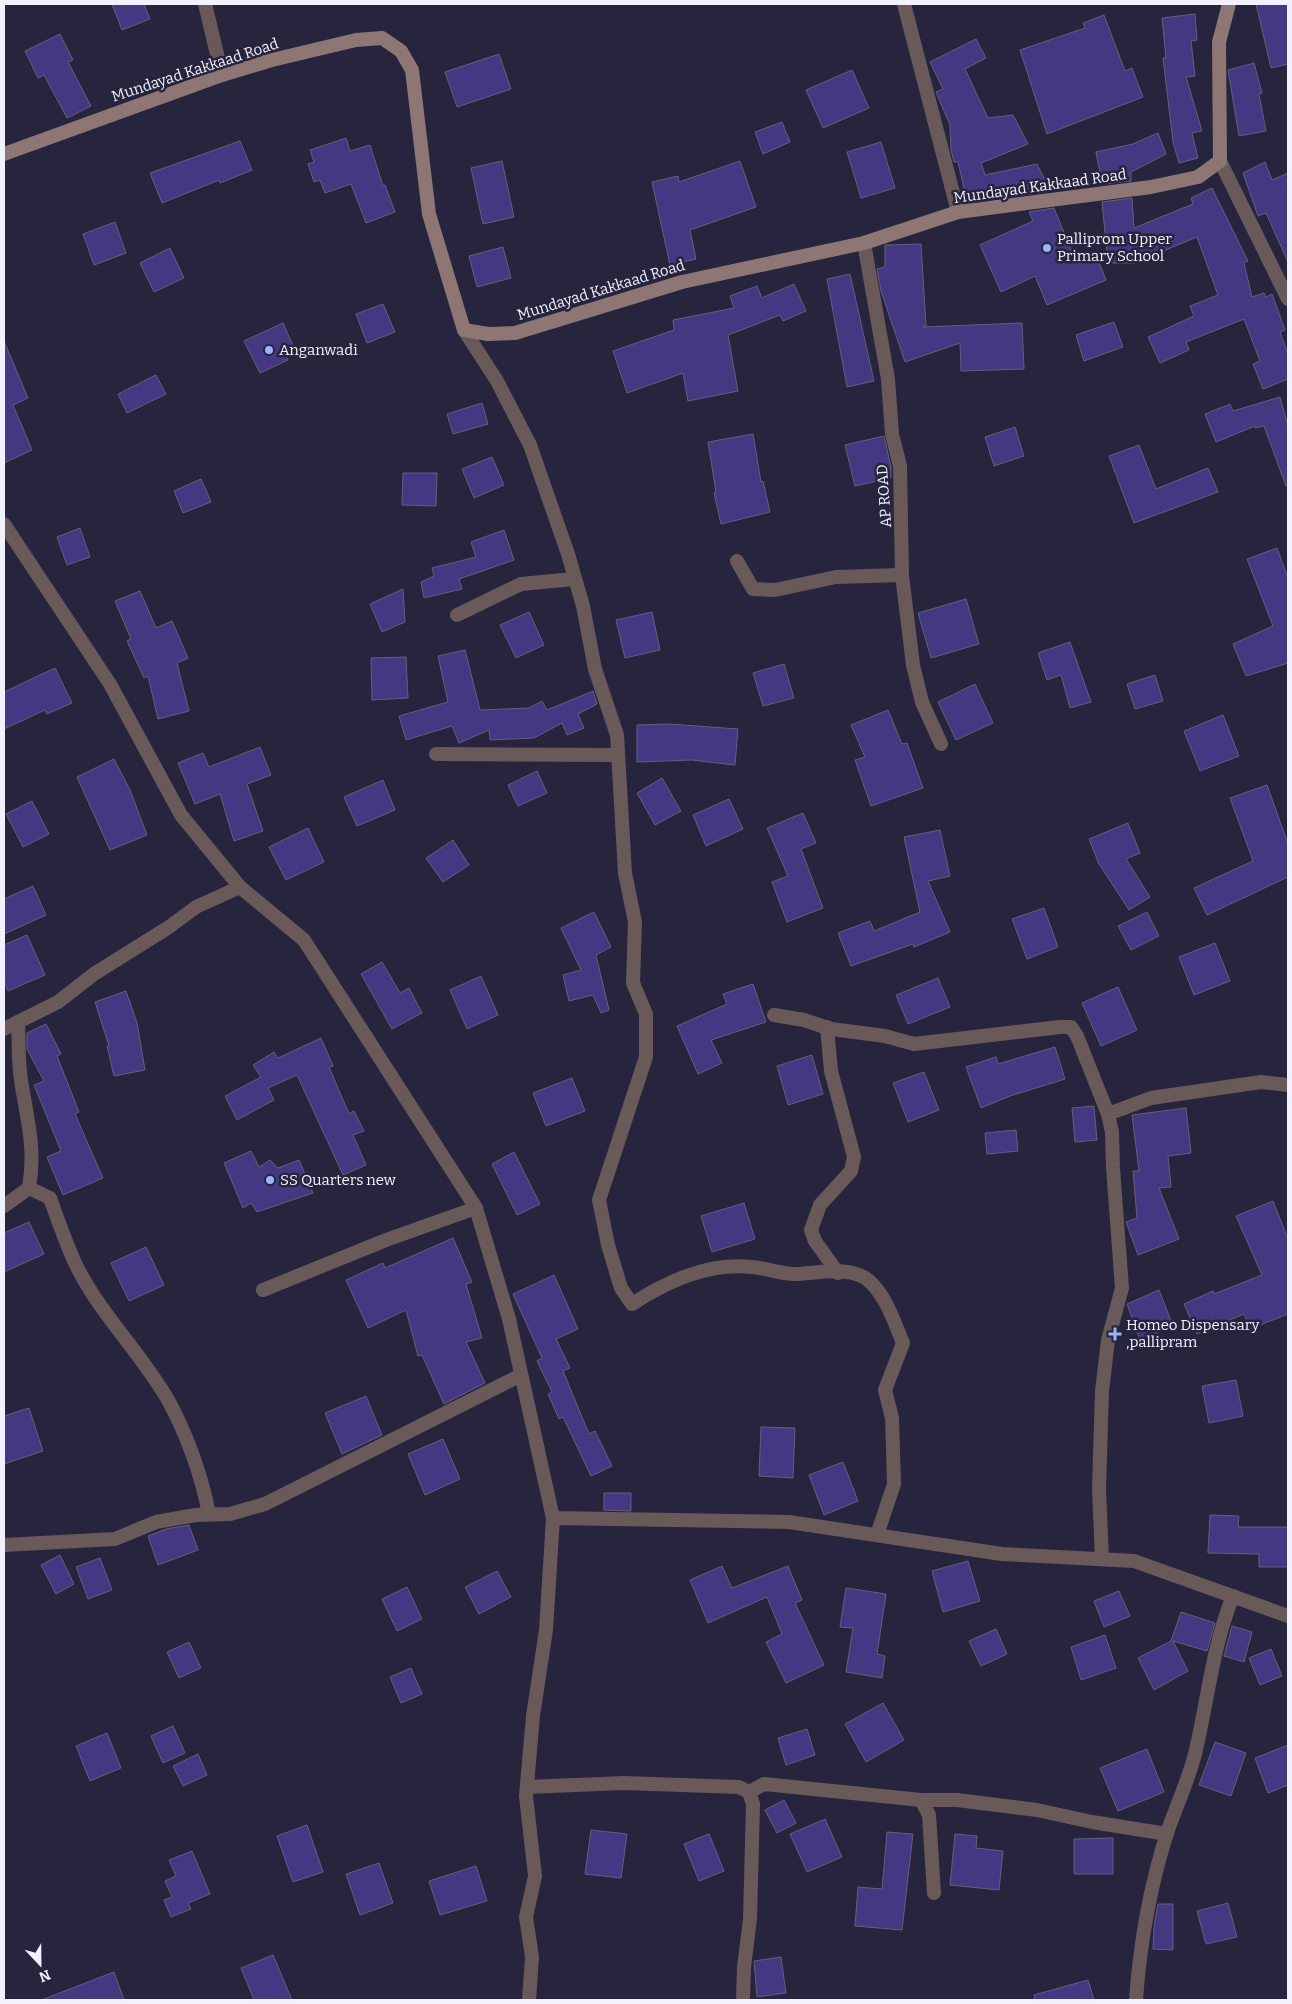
<svg xmlns="http://www.w3.org/2000/svg" width="1292" height="2004" font-family="Bitter,serif">
  <style>
    .building { fill: #453883; stroke: #61607c }
    .lines { fill: none; stroke-linecap: round; stroke-linejoin: round }
    .minor { stroke: #695a59; stroke-width: 14 }
    .secondary { stroke: #8e7674; stroke-width: 14 }
    .poi-dot { fill: #99b5fd; stroke: #27243d; stroke-width: 2 }
    .labels { text-anchor: middle; dominant-baseline: central; stroke-width: 5; stroke-linejoin: round; paint-order: stroke }
    .street-label { font-size: 15px; fill: #f2f1fe; stroke: #27243d }
    .poi-label { font-size: 15px; fill: #f2f1fe; stroke: #27243d; text-anchor: start }
  </style>
  <rect width="100%" height="100%" fill="#27243d"/>
  <g class="building">
    <path d="M 112,4 L 144,4 L 150,19 L 122,30 Z"/>
    <path d="M 1256,4 L 1288,4 L 1288,64 L 1271,68 Z"/>
    <path d="M 1195,14 L 1197,40 L 1191,41 L 1195,76 L 1186,77 L 1202,131 L 1192,133 L 1198,158 L 1179,163 L 1173,142 L 1163,58 L 1166,58 L 1162,18 Z"/>
    <path d="M 1104,15 L 1125,71 L 1132,68 L 1143,97 L 1047,134 L 1020,50 L 1085,28 L 1083,23 Z"/>
    <path d="M 60,34 L 73,60 L 68,62 L 91,106 L 67,118 L 44,75 L 38,78 L 25,51 Z"/>
    <path d="M 976,39 L 986,58 L 965,69 L 988,118 L 1013,115 L 1028,144 L 981,163 L 985,175 L 1037,164 L 1047,184 L 1044,184 L 1047,192 L 1022,195 L 1020,189 L 967,201 L 958,162 L 954,162 L 951,150 L 950,125 L 936,92 L 943,89 L 930,62 Z"/>
    <path d="M 499,54 L 511,89 L 457,107 L 445,72 Z"/>
    <path d="M 1254,63 L 1262,93 L 1259,94 L 1266,131 L 1239,136 L 1228,70 Z"/>
    <path d="M 852,70 L 869,108 L 823,128 L 806,90 Z"/>
    <path d="M 782,122 L 790,142 L 763,154 L 755,132 Z"/>
    <path d="M 1158,133 L 1166,154 L 1131,172 L 1131,181 L 1102,184 L 1096,152 L 1133,144 Z"/>
    <path d="M 346,138 L 350,151 L 370,145 L 383,186 L 385,185 L 395,212 L 366,223 L 351,184 L 325,193 L 320,180 L 314,182 L 308,164 L 314,162 L 310,150 Z"/>
    <path d="M 240,141 L 252,170 L 220,183 L 219,180 L 162,203 L 150,173 Z"/>
    <path d="M 881,142 L 895,188 L 861,198 L 847,152 Z"/>
    <path d="M 502,161 L 514,217 L 483,224 L 471,168 Z"/>
    <path d="M 740,161 L 756,207 L 690,230 L 696,259 L 670,265 L 652,182 L 678,176 L 679,182 Z"/>
    <path d="M 1265,162 L 1272,180 L 1288,173 L 1288,262 L 1266,213 L 1258,216 L 1243,173 Z"/>
    <path d="M 1212,188 L 1248,261 L 1244,263 L 1252,297 L 1264,293 L 1266,297 L 1272,294 L 1285,330 L 1280,332 L 1288,354 L 1288,379 L 1263,389 L 1253,364 L 1260,361 L 1244,319 L 1186,342 L 1189,350 L 1160,363 L 1148,337 L 1194,316 L 1190,306 L 1218,295 L 1197,237 L 1134,263 L 1108,263 L 1102,202 L 1132,198 L 1134,228 L 1193,204 L 1191,198 Z"/>
    <path d="M 1054,208 L 1077,264 L 1098,260 L 1106,280 L 1047,305 L 1035,276 L 1001,292 L 980,245 L 1033,221 L 1029,212 Z"/>
    <path d="M 115,222 L 126,253 L 94,265 L 83,234 Z"/>
    <path d="M 921,244 L 926,326 L 923,327 L 1022,323 L 1024,369 L 961,371 L 960,343 L 905,362 L 881,291 L 877,269 L 885,267 L 885,245 Z"/>
    <path d="M 503,247 L 511,278 L 477,287 L 469,256 Z"/>
    <path d="M 170,248 L 184,278 L 154,292 L 140,263 Z"/>
    <path d="M 850,274 L 874,381 L 847,387 L 827,279 Z"/>
    <path d="M 794,284 L 806,311 L 783,321 L 780,315 L 728,335 L 738,391 L 688,401 L 683,373 L 627,393 L 613,351 L 674,330 L 673,320 L 734,308 L 730,296 L 757,286 L 762,298 Z"/>
    <path d="M 383,304 L 395,332 L 367,343 L 356,314 Z"/>
    <path d="M 1114,322 L 1123,347 L 1084,361 L 1076,335 Z"/>
    <path d="M 283,323 L 294,348 L 284,352 L 288,360 L 260,373 L 244,341 Z"/>
    <path d="M 4,341 L 28,398 L 13,405 L 32,450 L 4,463 Z"/>
    <path d="M 156,375 L 166,394 L 127,413 L 118,394 Z"/>
    <path d="M 1280,397 L 1288,426 L 1288,485 L 1286,486 L 1264,426 L 1255,428 L 1255,426 L 1216,442 L 1205,414 L 1230,404 L 1233,411 Z"/>
    <path d="M 482,403 L 488,424 L 453,434 L 447,414 Z"/>
    <path d="M 1015,427 L 1024,456 L 994,466 L 985,437 Z"/>
    <path d="M 753,434 L 761,482 L 763,481 L 770,512 L 721,524 L 714,493 L 716,492 L 708,442 Z"/>
    <path d="M 884,436 L 891,467 L 891,478 L 855,486 L 845,445 Z"/>
    <path d="M 1139,445 L 1156,489 L 1208,468 L 1218,492 L 1134,523 L 1109,456 Z"/>
    <path d="M 492,457 L 504,485 L 474,498 L 462,469 Z"/>
    <path d="M 403,473 L 437,473 L 436,506 L 402,505 Z"/>
    <path d="M 201,479 L 211,502 L 183,513 L 174,491 Z"/>
    <path d="M 80,528 L 90,557 L 67,565 L 57,537 Z"/>
    <path d="M 504,530 L 514,560 L 459,579 L 462,589 L 424,598 L 421,582 L 434,576 L 432,568 L 476,557 L 471,542 Z"/>
    <path d="M 1277,548 L 1288,578 L 1288,663 L 1246,676 L 1233,644 L 1273,626 L 1247,559 Z"/>
    <path d="M 403,589 L 405,622 L 382,632 L 370,604 Z"/>
    <path d="M 140,591 L 156,628 L 172,621 L 188,658 L 177,663 L 189,711 L 158,719 L 148,676 L 144,678 L 127,641 L 131,639 L 115,601 Z"/>
    <path d="M 966,599 L 979,644 L 931,658 L 918,613 Z"/>
    <path d="M 529,612 L 544,645 L 516,658 L 500,625 Z"/>
    <path d="M 652,612 L 660,650 L 625,658 L 616,620 Z"/>
    <path d="M 1070,642 L 1091,702 L 1070,708 L 1061,675 L 1047,680 L 1038,653 Z"/>
    <path d="M 465,650 L 480,710 L 529,708 L 542,701 L 547,710 L 593,691 L 597,704 L 578,714 L 584,728 L 567,735 L 562,723 L 534,738 L 490,740 L 489,730 L 459,743 L 452,726 L 406,740 L 399,716 L 448,702 L 438,656 Z"/>
    <path d="M 406,657 L 408,698 L 372,700 L 371,658 Z"/>
    <path d="M 784,664 L 794,698 L 763,706 L 753,673 Z"/>
    <path d="M 55,668 L 72,703 L 47,714 L 45,710 L 4,729 L 4,692 Z"/>
    <path d="M 1155,675 L 1163,701 L 1135,709 L 1127,684 Z"/>
    <path d="M 975,684 L 993,723 L 956,740 L 938,702 Z"/>
    <path d="M 888,710 L 902,744 L 907,743 L 923,788 L 871,806 L 855,760 L 865,757 L 851,725 Z"/>
    <path d="M 1223,715 L 1239,756 L 1200,771 L 1184,731 Z"/>
    <path d="M 669,724 L 738,729 L 735,765 L 692,760 L 637,762 L 637,725 Z"/>
    <path d="M 260,747 L 271,775 L 247,784 L 263,831 L 234,841 L 220,794 L 195,804 L 178,763 L 203,753 L 209,767 Z"/>
    <path d="M 114,759 L 130,790 L 147,835 L 110,850 L 77,777 Z"/>
    <path d="M 537,771 L 547,793 L 518,806 L 508,785 Z"/>
    <path d="M 662,778 L 681,811 L 655,825 L 637,793 Z"/>
    <path d="M 383,780 L 395,810 L 357,826 L 344,797 Z"/>
    <path d="M 1267,785 L 1288,844 L 1288,877 L 1207,915 L 1194,888 L 1253,861 L 1230,798 Z"/>
    <path d="M 729,799 L 743,829 L 706,846 L 693,815 Z"/>
    <path d="M 32,801 L 49,834 L 23,847 L 6,814 Z"/>
    <path d="M 803,813 L 816,843 L 801,849 L 823,908 L 787,922 L 772,882 L 788,876 L 767,828 Z"/>
    <path d="M 1128,823 L 1140,853 L 1126,859 L 1150,897 L 1129,910 L 1099,864 L 1089,839 Z"/>
    <path d="M 308,828 L 324,862 L 286,880 L 269,847 Z"/>
    <path d="M 940,830 L 950,876 L 928,881 L 950,932 L 914,947 L 913,944 L 851,966 L 838,933 L 870,921 L 874,931 L 920,912 L 904,837 Z"/>
    <path d="M 453,840 L 469,865 L 443,882 L 426,858 Z"/>
    <path d="M 33,886 L 46,915 L 4,934 L 4,899 Z"/>
    <path d="M 1044,908 L 1058,947 L 1027,959 L 1012,919 Z"/>
    <path d="M 594,912 L 611,947 L 596,955 L 609,1010 L 601,1013 L 593,995 L 569,1001 L 563,975 L 581,970 L 561,928 Z"/>
    <path d="M 1147,912 L 1159,936 L 1131,950 L 1118,926 Z"/>
    <path d="M 27,935 L 45,975 L 8,991 L 4,981 L 4,945 Z"/>
    <path d="M 1215,943 L 1230,981 L 1194,995 L 1179,957 Z"/>
    <path d="M 382,962 L 400,993 L 409,988 L 422,1013 L 392,1029 L 361,974 Z"/>
    <path d="M 481,976 L 498,1015 L 467,1029 L 450,990 Z"/>
    <path d="M 938,978 L 950,1007 L 908,1024 L 896,995 Z"/>
    <path d="M 753,984 L 766,1022 L 711,1040 L 722,1063 L 698,1074 L 677,1026 L 727,1004 L 723,994 Z"/>
    <path d="M 1118,987 L 1137,1030 L 1101,1046 L 1082,1003 Z"/>
    <path d="M 126,991 L 137,1023 L 145,1070 L 114,1076 L 107,1046 L 109,1046 L 95,1002 Z"/>
    <path d="M 46,1024 L 61,1054 L 57,1056 L 79,1112 L 75,1114 L 103,1178 L 63,1195 L 47,1157 L 61,1151 L 34,1085 L 44,1081 L 27,1049 L 27,1033 Z"/>
    <path d="M 321,1038 L 333,1066 L 329,1067 L 349,1114 L 354,1111 L 364,1131 L 353,1135 L 366,1165 L 343,1175 L 297,1075 L 268,1088 L 274,1100 L 237,1120 L 225,1096 L 261,1077 L 253,1065 L 274,1052 L 278,1058 Z"/>
    <path d="M 1055,1047 L 1065,1079 L 1010,1096 L 981,1108 L 966,1067 L 996,1057 L 998,1064 Z"/>
    <path d="M 812,1055 L 823,1094 L 788,1105 L 777,1066 Z"/>
    <path d="M 924,1072 L 939,1110 L 908,1122 L 893,1083 Z"/>
    <path d="M 572,1078 L 585,1111 L 546,1126 L 533,1093 Z"/>
    <path d="M 1094,1106 L 1097,1140 L 1075,1142 L 1072,1108 Z"/>
    <path d="M 1186,1108 L 1191,1153 L 1168,1156 L 1171,1187 L 1159,1188 L 1179,1239 L 1138,1255 L 1126,1222 L 1137,1218 L 1133,1171 L 1139,1171 L 1132,1115 Z"/>
    <path d="M 1016,1130 L 1018,1151 L 987,1154 L 985,1133 Z"/>
    <path d="M 251,1151 L 259,1167 L 270,1160 L 278,1168 L 299,1160 L 313,1193 L 257,1212 L 251,1203 L 243,1208 L 224,1163 Z"/>
    <path d="M 514,1152 L 540,1204 L 517,1215 L 492,1164 Z"/>
    <path d="M 1273,1201 L 1288,1239 L 1288,1314 L 1250,1329 L 1244,1314 L 1197,1334 L 1184,1304 L 1213,1291 L 1214,1294 L 1262,1275 L 1236,1216 Z"/>
    <path d="M 744,1203 L 755,1239 L 712,1252 L 701,1216 Z"/>
    <path d="M 29,1222 L 44,1254 L 4,1272 L 4,1233 Z"/>
    <path d="M 453,1238 L 472,1282 L 466,1284 L 482,1338 L 466,1342 L 485,1383 L 444,1404 L 422,1355 L 418,1356 L 406,1310 L 368,1328 L 346,1280 L 383,1263 L 385,1268 Z"/>
    <path d="M 146,1247 L 164,1285 L 129,1301 L 111,1263 Z"/>
    <path d="M 554,1275 L 578,1329 L 556,1339 L 570,1368 L 563,1371 L 589,1434 L 595,1431 L 612,1466 L 591,1476 L 563,1417 L 559,1419 L 548,1394 L 552,1392 L 537,1361 L 542,1358 L 513,1294 Z"/>
    <path d="M 1159,1290 L 1173,1326 L 1140,1340 L 1127,1304 Z"/>
    <path d="M 1236,1380 L 1243,1416 L 1209,1423 L 1202,1386 Z"/>
    <path d="M 366,1396 L 382,1435 L 342,1454 L 325,1413 Z"/>
    <path d="M 29,1408 L 43,1451 L 4,1464 L 4,1416 Z"/>
    <path d="M 761,1427 L 795,1428 L 793,1478 L 759,1476 Z"/>
    <path d="M 443,1439 L 460,1479 L 425,1495 L 408,1454 Z"/>
    <path d="M 843,1462 L 858,1501 L 824,1515 L 809,1475 Z"/>
    <path d="M 604,1493 L 631,1493 L 631,1511 L 604,1510 Z"/>
    <path d="M 1210,1515 L 1239,1516 L 1238,1527 L 1288,1527 L 1288,1567 L 1259,1567 L 1259,1554 L 1208,1553 Z"/>
    <path d="M 189,1525 L 198,1550 L 158,1565 L 148,1536 L 166,1529 Z"/>
    <path d="M 60,1555 L 74,1584 L 56,1594 L 41,1565 Z"/>
    <path d="M 100,1558 L 112,1590 L 88,1599 L 76,1567 Z"/>
    <path d="M 968,1561 L 980,1601 L 943,1612 L 932,1571 Z"/>
    <path d="M 722,1566 L 732,1588 L 788,1566 L 802,1600 L 795,1603 L 824,1665 L 786,1683 L 766,1642 L 782,1634 L 767,1597 L 708,1623 L 690,1580 Z"/>
    <path d="M 497,1571 L 511,1597 L 479,1614 L 465,1587 Z"/>
    <path d="M 407,1587 L 422,1619 L 397,1631 L 382,1599 Z"/>
    <path d="M 846,1588 L 886,1594 L 877,1654 L 885,1656 L 882,1678 L 846,1672 L 853,1628 L 840,1627 Z"/>
    <path d="M 1119,1591 L 1130,1616 L 1104,1627 L 1094,1601 Z"/>
    <path d="M 1181,1612 L 1215,1623 L 1207,1651 L 1173,1641 L 1188,1671 L 1154,1690 L 1138,1658 L 1171,1641 Z"/>
    <path d="M 1232,1626 L 1252,1632 L 1244,1662 L 1224,1656 Z"/>
    <path d="M 996,1629 L 1007,1654 L 981,1666 L 969,1641 Z"/>
    <path d="M 1105,1635 L 1116,1668 L 1081,1680 L 1071,1647 Z"/>
    <path d="M 189,1642 L 201,1668 L 179,1678 L 167,1652 Z"/>
    <path d="M 1271,1649 L 1282,1676 L 1260,1685 L 1249,1658 Z"/>
    <path d="M 411,1668 L 422,1694 L 401,1703 L 390,1677 Z"/>
    <path d="M 883,1703 L 904,1740 L 866,1762 L 845,1724 Z"/>
    <path d="M 173,1726 L 185,1753 L 163,1763 L 151,1736 Z"/>
    <path d="M 807,1729 L 815,1755 L 786,1765 L 778,1738 Z"/>
    <path d="M 107,1733 L 121,1768 L 90,1781 L 76,1746 Z"/>
    <path d="M 1215,1742 L 1246,1753 L 1231,1796 L 1199,1785 Z"/>
    <path d="M 1288,1745 L 1288,1785 L 1268,1793 L 1255,1758 Z"/>
    <path d="M 1147,1749 L 1164,1792 L 1118,1811 L 1100,1768 Z"/>
    <path d="M 198,1754 L 207,1775 L 183,1786 L 173,1766 Z"/>
    <path d="M 784,1800 L 796,1823 L 777,1833 L 765,1810 Z"/>
    <path d="M 825,1819 L 842,1857 L 807,1872 L 790,1834 Z"/>
    <path d="M 307,1825 L 323,1872 L 293,1882 L 277,1836 Z"/>
    <path d="M 591,1830 L 627,1834 L 621,1878 L 585,1874 Z"/>
    <path d="M 887,1832 L 913,1834 L 902,1930 L 855,1926 L 858,1887 L 882,1889 Z"/>
    <path d="M 709,1834 L 724,1871 L 699,1881 L 684,1844 Z"/>
    <path d="M 955,1834 L 977,1836 L 976,1848 L 1003,1851 L 999,1890 L 950,1885 Z"/>
    <path d="M 1113,1838 L 1113,1874 L 1074,1874 L 1074,1839 Z"/>
    <path d="M 192,1851 L 210,1894 L 188,1903 L 191,1909 L 171,1917 L 164,1900 L 172,1897 L 165,1881 L 176,1876 L 169,1860 Z"/>
    <path d="M 379,1863 L 393,1903 L 360,1915 L 346,1874 Z"/>
    <path d="M 476,1866 L 487,1901 L 440,1915 L 429,1881 Z"/>
    <path d="M 1228,1903 L 1237,1937 L 1206,1944 L 1197,1911 Z"/>
    <path d="M 1158,1904 L 1173,1904 L 1173,1950 L 1153,1949 L 1154,1926 Z"/>
    <path d="M 273,1955 L 292,2000 L 254,2000 L 241,1968 Z"/>
    <path d="M 781,1957 L 786,1993 L 757,1997 L 754,1961 Z"/>
    <path d="M 114,1972 L 124,2000 L 45,2000 L 44,1999 Z"/>
    <path d="M 1088,1980 L 1094,2000 L 1035,2000 L 1034,1995 Z"/>
  </g>
  <g class="lines">
    <g class="minor">
      <path d="M 205,4 L 222,75"/>
      <path d="M 904,4 L 958,212"/>
      <path d="M 1220,161 L 1288,299"/>
      <path d="M 864,243 L 888,379 L 892,434 L 900,466 L 902,575 L 913,665 L 922,702 L 941,744"/>
      <path d="M 464,330 L 497,381 L 530,445 L 568,554 L 583,606 L 595,669 L 617,735 L 625,873 L 635,922 L 633,983 L 646,1014 L 646,1057 L 599,1200 L 608,1245 L 621,1288 L 632,1304 C 668,1281 709,1262 752,1267 C 766,1268 780,1274 794,1274 C 816,1274 849,1265 868,1280 C 886,1295 894,1322 903,1343 L 885,1390 L 892,1418 L 894,1484 L 877,1535"/>
      <path d="M 4,524 L 110,684 L 181,815 L 240,887 L 304,940 L 476,1208 L 509,1319 L 553,1518 L 789,1522 L 1002,1554 L 1134,1561 L 1288,1616"/>
      <path d="M 737,561 L 753,589 L 775,590 L 836,577 L 902,575"/>
      <path d="M 457,615 L 521,584 L 574,579"/>
      <path d="M 436,754 L 618,755"/>
      <path d="M 774,1015 L 804,1020 L 831,1029 L 885,1036 L 914,1044 L 1060,1027 L 1071,1027 L 1077,1036 L 1108,1114 L 1112,1132 L 1113,1168 L 1122,1288 L 1108,1340 L 1102,1391 L 1099,1489 L 1102,1559"/>
      <path d="M 827,1027 L 831,1071 L 854,1157 L 851,1171 L 820,1205 L 811,1230 L 815,1241 L 838,1273"/>
      <path d="M 4,1029 L 58,1002 L 94,974 L 169,927 L 196,907 L 240,887"/>
      <path d="M 1108,1114 L 1151,1098 L 1261,1082 L 1288,1085"/>
      <path d="M 29,1188 L 50,1198 C 58,1220 66,1244 76,1265 C 100,1314 141,1353 168,1400 C 187,1434 202,1477 209,1514"/>
      <path d="M 4,1206 L 29,1188 C 36,1146 27,1121 21,1080 C 18,1061 19,1041 18,1022"/>
      <path d="M 263,1290 L 386,1240 L 476,1208"/>
      <path d="M 4,1545 L 115,1539 L 156,1522 L 196,1515 L 230,1514 L 265,1504 L 521,1375"/>
      <path d="M 527,1787 L 624,1783 L 739,1787 L 749,1792 L 753,1804 L 750,1919 L 744,1967 L 743,2000"/>
      <path d="M 749,1792 L 764,1784 L 921,1800 L 957,1800 L 1037,1810 L 1092,1822 L 1167,1834"/>
      <path d="M 921,1800 L 929,1815 L 934,1893"/>
      <path d="M 529,2000 L 532,1957 L 526,1917 L 535,1876 L 526,1796 L 533,1716 L 546,1630 L 553,1518"/>
      <path d="M 1136,2000 C 1140,1943 1150,1887 1167,1833 C 1176,1807 1188,1781 1195,1754 C 1208,1700 1212,1648 1233,1596"/>
    </g>
    <path class="secondary" d="M 4,154 L 222,75 L 272,60 L 356,40 L 382,38 L 401,51 L 412,70 L 429,214 L 464,330 L 488,334 L 515,333 L 682,282 L 864,243 L 958,212 L 1151,187 L 1198,177 L 1220,161 L 1219,42 L 1229,4"/>
  </g>
  <g class="poi-dot">
    <circle cx="1047" cy="248" r="5"/>
    <circle cx="269" cy="350" r="5"/>
    <circle cx="270" cy="1180" r="5"/>
    <path d="M1112.5 1326.5h5v5h5v5h-5v5h-5v-5h-5v-5h5z"/>
  </g>
  <g class="labels">
    <g class="street-label">
      <text transform="translate(195 70) rotate(-18)">Mundayad Kakkaad Road</text>
      <text transform="translate(1040 186) rotate(-8)">Mundayad Kakkaad Road</text>
      <text transform="translate(601 290) rotate(-17)">Mundayad Kakkaad Road</text>
      <text transform="translate(884 496) rotate(-94)">AP ROAD</text>
    </g>
    <g class="poi-label">
      <text x="1057" y="239">Palliprom Upper<tspan x="1057" dy="17">Primary School</tspan></text>
      <text x="279" y="350">Anganwadi</text>
      <text x="280" y="1180">SS Quarters new</text>
      <text x="1126" y="1325">Homeo Dispensary<tspan x="1126" dy="17">,pallipram</tspan></text>
    </g>
  </g>
  <rect width="1292" height="2004" fill="none" stroke="#f2f1fe" stroke-width="10"/>
  <g transform="translate(40 1964) rotate(158)" stroke="#27243d" stroke-width="4" paint-order="stroke">
  <path d="M0-4L9 19L0 12L-9 19Z" fill="#f2f1fe"/>
  <text y="-8" font-size="14" font-weight="bold" text-anchor="middle" fill="#f2f1fe">N</text>
  </g>
</svg>
